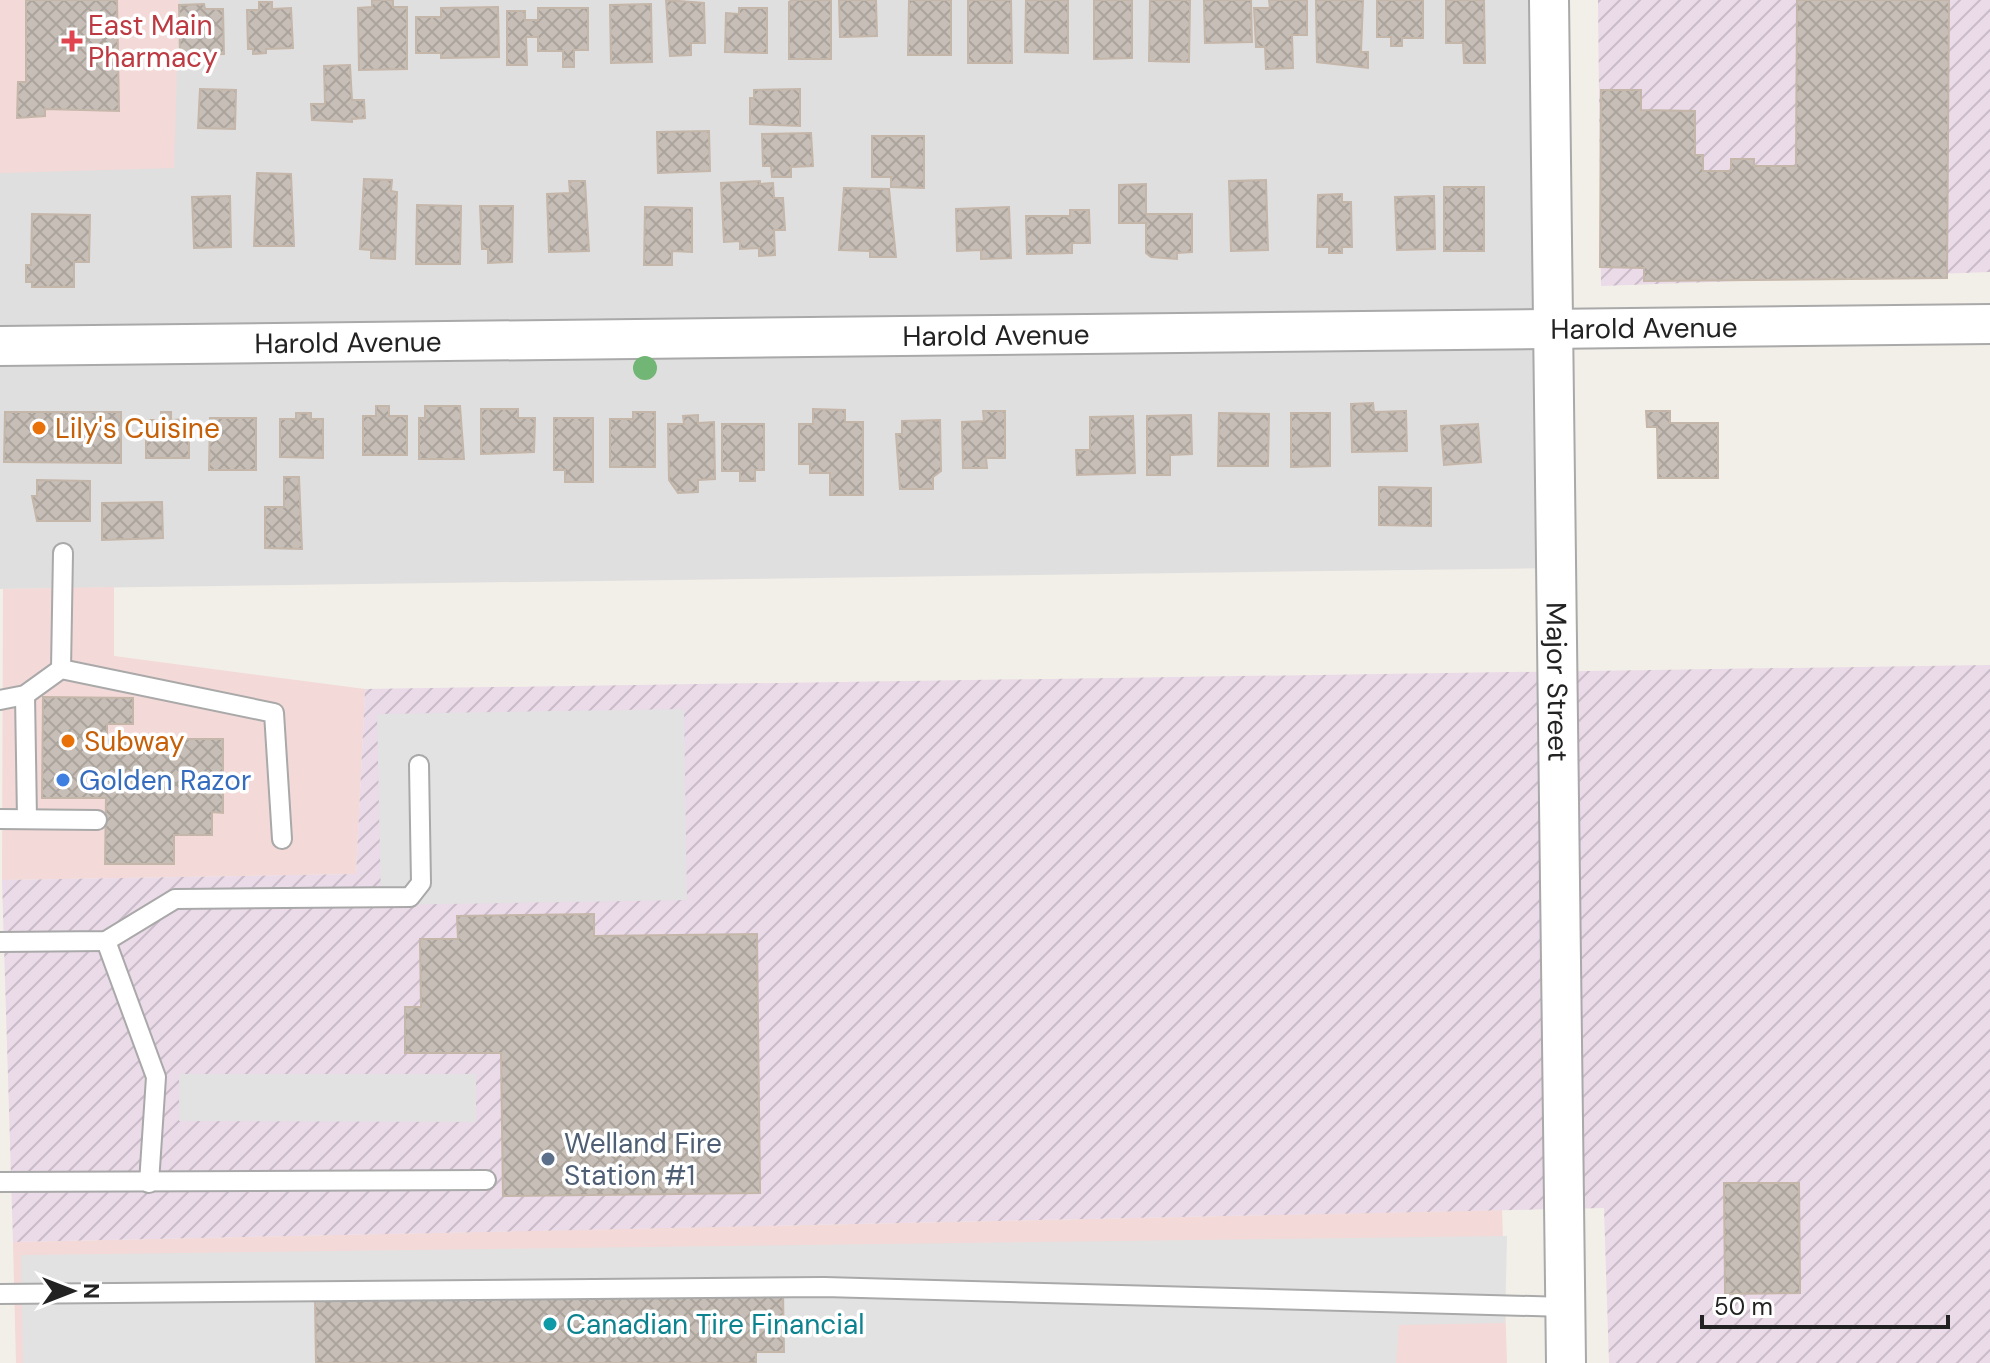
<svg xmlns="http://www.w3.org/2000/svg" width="1990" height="1363" font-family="'DM Sans',sans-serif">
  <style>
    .residential { fill: #e0dfdf }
    .commercial { fill: #f3d9d7 }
    .industrial { fill: url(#industrial-furrows) }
    .parking { fill: #e2e2e2 }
    .building { fill: url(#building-cross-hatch); stroke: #c5b6aa; stroke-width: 2 }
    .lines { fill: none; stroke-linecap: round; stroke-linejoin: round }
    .lane-casing { stroke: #a9a9a9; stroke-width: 22 }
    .street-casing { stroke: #a9a9a9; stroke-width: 42 }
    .lane { stroke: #fff; stroke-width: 18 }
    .street { stroke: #fff; stroke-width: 38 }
    .tree { fill: #71b674 }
    .health-dot { fill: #e0444e; stroke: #fff; stroke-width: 3 }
    .food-dot { fill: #e8710a; stroke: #fff; stroke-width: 3 }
    .shop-dot { fill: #3f7fe0; stroke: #fff; stroke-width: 3 }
    .service-dot { fill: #5c6f8a; stroke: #fff; stroke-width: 3 }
    .culture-dot { fill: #0f9aa8; stroke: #fff; stroke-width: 3 }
    .labels { text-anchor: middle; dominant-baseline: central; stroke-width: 7; stroke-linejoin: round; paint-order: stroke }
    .health-label { font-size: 28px; fill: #be3a42; stroke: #fff; text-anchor: start }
    .street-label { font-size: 28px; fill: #222; stroke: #fff }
    .food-label { font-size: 28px; fill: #c56008; stroke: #fff; text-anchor: start }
    .shop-label { font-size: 28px; fill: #366cbe; stroke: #fff; text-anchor: start }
    .service-label { font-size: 28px; fill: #4e5e75; stroke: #fff; text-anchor: start }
    .culture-label { font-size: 28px; fill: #0d838f; stroke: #fff; text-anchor: start }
  </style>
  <defs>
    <pattern id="industrial-furrows" width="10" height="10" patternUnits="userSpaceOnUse" patternTransform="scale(2)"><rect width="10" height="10" fill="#ebdae8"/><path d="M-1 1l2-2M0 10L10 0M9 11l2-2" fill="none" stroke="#c9bbc7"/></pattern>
    <pattern id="building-cross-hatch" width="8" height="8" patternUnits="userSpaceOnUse" patternTransform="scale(2)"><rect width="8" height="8" fill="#c7bfb7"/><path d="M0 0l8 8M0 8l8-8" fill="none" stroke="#aba49d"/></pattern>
  </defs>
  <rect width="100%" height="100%" fill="#f2efe8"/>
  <path class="residential" d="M 0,0 L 1549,0 L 1556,568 L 0,589 Z"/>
  <g class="commercial">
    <path d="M 0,0 L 179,0 L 174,168 L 0,173 Z"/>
    <path d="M 114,587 L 114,656 L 365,689 L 356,874 L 2,880 L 3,589 Z"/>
    <path d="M 1502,1210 L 1507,1363 L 16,1363 L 13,1242 Z"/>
  </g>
  <g class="industrial">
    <path d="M 1598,0 L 1990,0 L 1990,272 L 1601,286 Z"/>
    <path d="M 1990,665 L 1990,1363 L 1609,1363 L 1604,1208 L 13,1242 L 2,880 L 356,874 L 365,689 Z"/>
  </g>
  <g class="parking">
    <path d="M 684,709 L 687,900 L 381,905 L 377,714 Z"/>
    <path d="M 179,1074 L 476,1074 L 476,1122 L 179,1121 Z"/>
    <path d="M 1507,1236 L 1505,1323 L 1399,1325 L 1396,1363 L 756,1363 L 756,1352 L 784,1351 L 783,1293 L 316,1363 L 23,1363 L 21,1255 Z"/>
  </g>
  <g class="building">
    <path d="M 26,0 L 117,0 L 119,111 L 45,109 L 45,116 L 17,118 L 18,82 L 26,82 Z"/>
    <path d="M 372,0 L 393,0 L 393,7 L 407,7 L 407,69 L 359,70 L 358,8 L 372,7 Z"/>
    <path d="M 666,0 L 704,3 L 705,43 L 691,43 L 691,55 L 670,56 Z"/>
    <path d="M 792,0 L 831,0 L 831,59 L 789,59 L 789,2 Z"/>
    <path d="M 839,0 L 876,0 L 877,36 L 840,37 Z"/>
    <path d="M 909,0 L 951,0 L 951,55 L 908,55 Z"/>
    <path d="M 968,0 L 1011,0 L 1012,63 L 968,63 Z"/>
    <path d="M 1026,0 L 1068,0 L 1068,53 L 1025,52 Z"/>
    <path d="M 1094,0 L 1132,0 L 1132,58 L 1094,59 Z"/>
    <path d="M 1150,0 L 1190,0 L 1189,62 L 1149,61 Z"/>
    <path d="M 1204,0 L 1251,0 L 1252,42 L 1205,43 Z"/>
    <path d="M 1269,0 L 1307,0 L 1307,35 L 1292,35 L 1293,68 L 1266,69 L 1265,47 L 1256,47 L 1254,8 L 1270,8 Z"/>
    <path d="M 1316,0 L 1363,0 L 1361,52 L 1368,52 L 1368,68 L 1317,62 Z"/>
    <path d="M 1377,0 L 1423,0 L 1423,38 L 1402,38 L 1402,46 L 1391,46 L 1391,37 L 1377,37 Z"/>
    <path d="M 1446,0 L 1484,0 L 1485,63 L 1464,63 L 1463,43 L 1446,43 Z"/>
    <path d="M 1797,0 L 1949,0 L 1947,278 L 1644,281 L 1644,268 L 1600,267 L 1601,90 L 1641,90 L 1641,110 L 1695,111 L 1695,155 L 1703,155 L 1703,171 L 1731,171 L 1731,159 L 1754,159 L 1754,166 L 1796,166 Z"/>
    <path d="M 259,2 L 272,2 L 272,9 L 291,8 L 293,48 L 266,49 L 266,53 L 253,54 L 253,49 L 248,49 L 247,10 L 259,10 Z"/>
    <path d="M 204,4 L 205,9 L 223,9 L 224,54 L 180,55 L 179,5 Z"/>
    <path d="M 651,4 L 652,62 L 611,63 L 610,5 Z"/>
    <path d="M 498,7 L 499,57 L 441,58 L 441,53 L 416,53 L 416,17 L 441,17 L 441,8 Z"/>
    <path d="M 538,8 L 588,8 L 588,50 L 574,50 L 574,67 L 563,67 L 563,51 L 538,51 L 538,37 L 526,37 L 527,65 L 507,65 L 507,11 L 525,11 L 525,20 L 538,20 Z"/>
    <path d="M 739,8 L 767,8 L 767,53 L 725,52 L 726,13 L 739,14 Z"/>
    <path d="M 350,65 L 352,100 L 364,100 L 365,118 L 352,119 L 352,122 L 312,120 L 311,104 L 325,104 L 324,66 Z"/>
    <path d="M 200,89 L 236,90 L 235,129 L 198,128 Z"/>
    <path d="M 800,89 L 800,126 L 750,124 L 750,98 L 754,98 L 754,90 Z"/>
    <path d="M 709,131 L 710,171 L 658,173 L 657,132 Z"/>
    <path d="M 811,133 L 813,166 L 791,167 L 791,177 L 772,177 L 771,166 L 763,166 L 762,134 Z"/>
    <path d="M 872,136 L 924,136 L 924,188 L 891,187 L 891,177 L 872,177 Z"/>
    <path d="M 257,173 L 291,174 L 294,246 L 254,246 Z"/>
    <path d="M 364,179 L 392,180 L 391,191 L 397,192 L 395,259 L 371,258 L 371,250 L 360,249 Z"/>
    <path d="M 1266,180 L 1268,250 L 1231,251 L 1229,181 Z"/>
    <path d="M 569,181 L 585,181 L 589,251 L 549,252 L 547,194 L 570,193 Z"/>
    <path d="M 760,181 L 760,184 L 773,183 L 774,198 L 783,198 L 785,230 L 774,230 L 775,255 L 759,256 L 759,248 L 740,249 L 740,241 L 724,242 L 721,183 Z"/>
    <path d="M 1146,184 L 1146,214 L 1192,214 L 1192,252 L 1177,253 L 1177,259 L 1151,257 L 1146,253 L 1146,223 L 1119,223 L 1119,185 Z"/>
    <rect x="1444" y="187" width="40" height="64"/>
    <path d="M 844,188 L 889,189 L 896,257 L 870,257 L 870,251 L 839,250 Z"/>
    <path d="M 1342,194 L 1342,202 L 1351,202 L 1352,247 L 1342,247 L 1342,253 L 1329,253 L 1329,247 L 1317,247 L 1318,195 Z"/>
    <path d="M 230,196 L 231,247 L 194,248 L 192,197 Z"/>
    <path d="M 1434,196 L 1435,249 L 1397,250 L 1395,197 Z"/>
    <path d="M 417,205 L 461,206 L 460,264 L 416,264 Z"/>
    <path d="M 480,206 L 513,206 L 512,262 L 488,263 L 488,249 L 482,249 Z"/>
    <path d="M 645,207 L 692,208 L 692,252 L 672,251 L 672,265 L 644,265 Z"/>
    <path d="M 1009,207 L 1011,258 L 981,259 L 981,250 L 957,251 L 956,209 Z"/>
    <path d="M 1070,210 L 1089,210 L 1090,243 L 1072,243 L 1072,253 L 1027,254 L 1026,216 L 1070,216 Z"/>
    <path d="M 32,214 L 90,215 L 89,262 L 74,262 L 74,287 L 32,287 L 32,282 L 26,282 L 26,265 L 31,265 Z"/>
    <path d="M 1373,403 L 1374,412 L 1406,411 L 1407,451 L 1352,452 L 1351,404 Z"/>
    <path d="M 376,406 L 389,406 L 389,416 L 407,416 L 407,455 L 363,455 L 363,416 L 376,416 Z"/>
    <path d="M 425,406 L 460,406 L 464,459 L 419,459 L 419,418 L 425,418 Z"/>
    <path d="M 481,409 L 518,409 L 518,418 L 535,418 L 534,452 L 481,454 Z"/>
    <path d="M 813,409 L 845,410 L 845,422 L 863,422 L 863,495 L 830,495 L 830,473 L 810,473 L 810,464 L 799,464 L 799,424 L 813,424 Z"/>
    <path d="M 983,411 L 1005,411 L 1005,458 L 986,458 L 987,468 L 963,468 L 962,422 L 984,421 Z"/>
    <path d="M 1646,411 L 1670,411 L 1670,423 L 1718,423 L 1718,478 L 1658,478 L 1657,427 L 1647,427 Z"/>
    <path d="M 5,412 L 121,412 L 121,463 L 4,462 Z"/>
    <path d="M 161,412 L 171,412 L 171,420 L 189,419 L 189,458 L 146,458 L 146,420 L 161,420 Z"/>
    <path d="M 633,412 L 655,412 L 655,467 L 610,467 L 610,419 L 633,419 Z"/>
    <path d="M 296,413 L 311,413 L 311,419 L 323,419 L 323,458 L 280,457 L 280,419 L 296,419 Z"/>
    <path d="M 1219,413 L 1269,414 L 1268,466 L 1218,466 Z"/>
    <path d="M 1291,413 L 1330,413 L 1330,466 L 1291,467 Z"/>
    <path d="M 698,415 L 698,423 L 714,422 L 715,479 L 698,480 L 698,492 L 678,493 L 669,480 L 668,424 L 684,424 L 683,416 Z"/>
    <path d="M 1191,415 L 1192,454 L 1170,455 L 1170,475 L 1147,475 L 1147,416 Z"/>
    <path d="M 1133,416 L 1135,473 L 1077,475 L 1076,450 L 1090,450 L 1090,417 Z"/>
    <path d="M 210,418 L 256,418 L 256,470 L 209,470 Z"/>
    <path d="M 554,418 L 593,418 L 593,482 L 565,482 L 565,470 L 554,470 Z"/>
    <path d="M 940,420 L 941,471 L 933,477 L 933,489 L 900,489 L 896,434 L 902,434 L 902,421 Z"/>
    <path d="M 722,424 L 764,424 L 764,470 L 755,470 L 755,481 L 740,481 L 740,471 L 722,471 Z"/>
    <path d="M 1478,424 L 1481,462 L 1444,465 L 1441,426 Z"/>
    <path d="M 284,477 L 299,477 L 302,549 L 265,548 L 265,507 L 284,507 Z"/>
    <path d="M 37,480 L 90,481 L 90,521 L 37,521 L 32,496 L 37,496 Z"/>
    <path d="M 1379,487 L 1431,488 L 1431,526 L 1379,525 Z"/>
    <path d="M 162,502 L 163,538 L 102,540 L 102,503 Z"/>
    <path d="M 43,697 L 133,698 L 133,724 L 107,724 L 107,739 L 223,739 L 223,813 L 212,812 L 212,835 L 174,835 L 174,864 L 105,864 L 106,798 L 42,798 Z"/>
    <path d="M 594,914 L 594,936 L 757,934 L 760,1193 L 503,1196 L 501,1053 L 405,1053 L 405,1007 L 421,1007 L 420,939 L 458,939 L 457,916 Z"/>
    <path d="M 1724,1183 L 1799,1183 L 1800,1293 L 1725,1294 Z"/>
    <path d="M 783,1293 L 784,1352 L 756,1352 L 756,1363 L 316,1363 L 315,1297 Z"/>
  </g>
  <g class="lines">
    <defs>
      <g id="lane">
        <path d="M 61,669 L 274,713 L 282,839"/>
        <path d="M 25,695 L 27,819"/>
        <path d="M 0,700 L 25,695 L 61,669 L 63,553"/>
        <path d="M 0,819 L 97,820"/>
        <path d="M 106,941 L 156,1077 L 149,1183"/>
        <path d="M 0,942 L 106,941 L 175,899 L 410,897 L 421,883 L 419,765"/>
        <path d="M 0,1182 L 486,1180"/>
        <path d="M 0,1294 L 824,1287 L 1566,1307"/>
      </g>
      <g id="street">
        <path id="s1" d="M 1549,0 L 1566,1363"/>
        <path id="s2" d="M 0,346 L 1990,324"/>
      </g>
    </defs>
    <use href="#lane" class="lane-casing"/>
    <use href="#street" class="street-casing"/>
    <use href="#lane" class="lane"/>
    <use href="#street" class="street"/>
  </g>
  <circle class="tree" cx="645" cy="368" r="12"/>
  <path class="health-dot" d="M68 29h8v8h8v8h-8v8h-8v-8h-8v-8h8z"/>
  <g class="food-dot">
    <circle cx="39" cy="428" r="8"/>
    <circle cx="68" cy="741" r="8"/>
  </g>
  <circle class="shop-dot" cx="63" cy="780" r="8"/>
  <circle class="service-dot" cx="548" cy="1159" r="8"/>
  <circle class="culture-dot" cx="550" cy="1324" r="8"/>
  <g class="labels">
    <g class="health-label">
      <text x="88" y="25">East Main<tspan x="88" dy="32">Pharmacy</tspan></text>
    </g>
    <g class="street-label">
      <text stroke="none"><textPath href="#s2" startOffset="1644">Harold Avenue</textPath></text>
      <text stroke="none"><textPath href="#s2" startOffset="996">Harold Avenue</textPath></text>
      <text stroke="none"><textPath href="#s2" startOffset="348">Harold Avenue</textPath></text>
      <text stroke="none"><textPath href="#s1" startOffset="682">Major Street</textPath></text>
    </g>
    <g class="food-label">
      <text x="55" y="428">Lily's Cuisine</text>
      <text x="84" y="741">Subway</text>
    </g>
    <g class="shop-label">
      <text x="79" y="780">Golden Razor</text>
    </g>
    <g class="service-label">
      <text x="564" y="1143">Welland Fire<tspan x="564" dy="32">Station #1</tspan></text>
    </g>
    <g class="culture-label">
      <text x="566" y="1324">Canadian Tire Financial</text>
    </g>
  </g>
  <g transform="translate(72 1291) rotate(90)" stroke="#ffffff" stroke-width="6" paint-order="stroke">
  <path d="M0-6L14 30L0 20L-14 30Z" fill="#222222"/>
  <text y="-12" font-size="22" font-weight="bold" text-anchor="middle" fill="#222222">N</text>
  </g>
  <path d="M1702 1315v12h246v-12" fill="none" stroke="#222222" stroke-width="4"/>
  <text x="1714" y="1315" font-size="24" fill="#222222" stroke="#ffffff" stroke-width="6" paint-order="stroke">50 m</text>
</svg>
